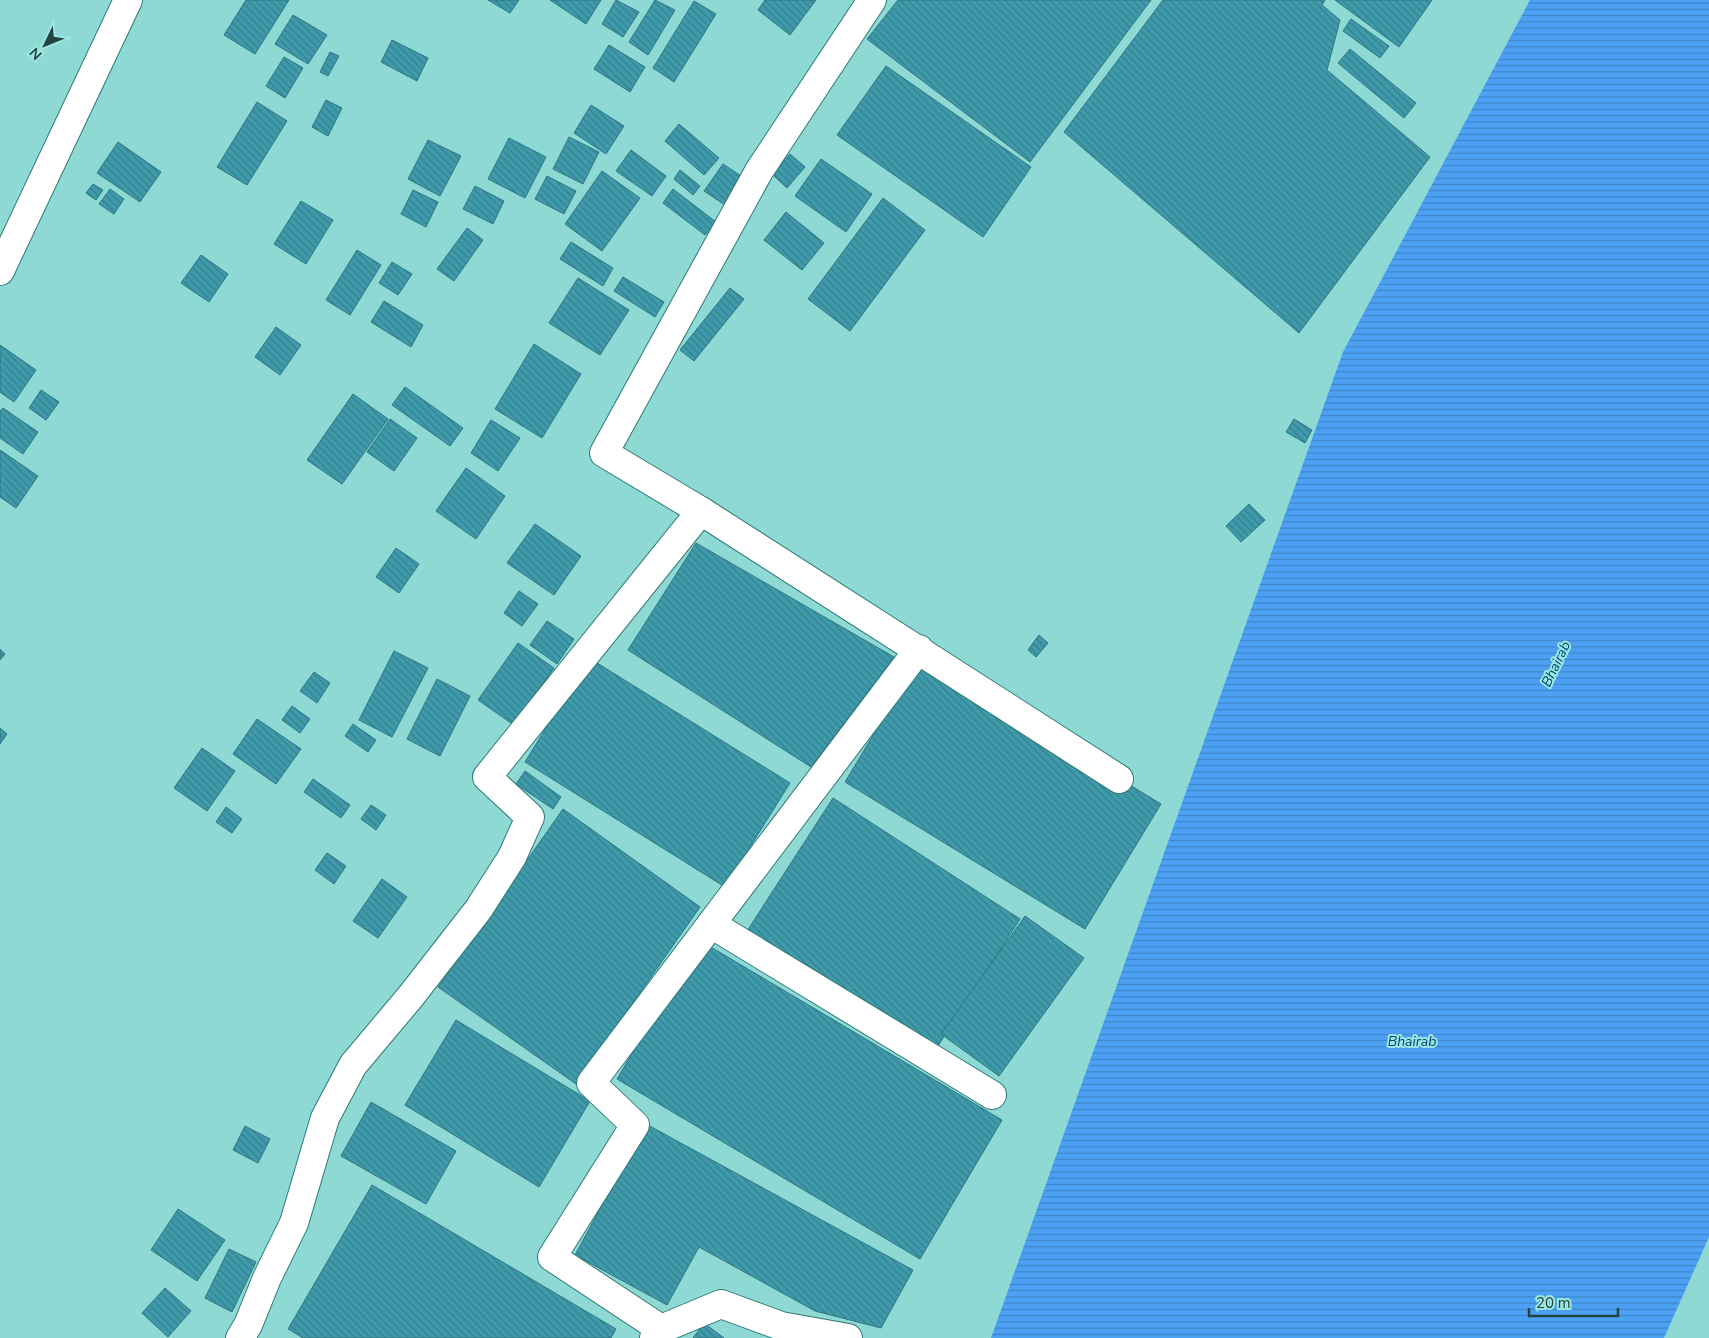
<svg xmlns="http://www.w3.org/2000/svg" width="1709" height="1338" font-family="'Nunito Sans',sans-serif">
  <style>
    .water { fill: url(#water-rules) }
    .building { fill: url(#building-back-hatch); stroke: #2c7783 }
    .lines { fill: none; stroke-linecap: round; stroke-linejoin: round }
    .minor-casing { stroke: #2d7a76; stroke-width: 30 }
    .minor { stroke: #fff; stroke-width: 28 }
    .labels { text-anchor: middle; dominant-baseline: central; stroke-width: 4; stroke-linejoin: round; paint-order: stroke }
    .water-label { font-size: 14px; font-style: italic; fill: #024378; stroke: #9be6e1 }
  </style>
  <defs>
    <pattern id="water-rules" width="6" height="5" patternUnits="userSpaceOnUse" patternTransform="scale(1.25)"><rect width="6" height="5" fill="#4ca1f4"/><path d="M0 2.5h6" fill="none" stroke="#3f85c7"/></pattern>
    <pattern id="building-back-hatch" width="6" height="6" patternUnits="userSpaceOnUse" patternTransform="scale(1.25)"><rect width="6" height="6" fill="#3f9bab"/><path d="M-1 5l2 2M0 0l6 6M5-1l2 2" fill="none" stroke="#35808d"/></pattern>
  </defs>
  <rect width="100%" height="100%" fill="#8ed9d4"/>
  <path class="water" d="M 1530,0 L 1709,0 L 1709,1237 L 1664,1338 L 991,1338 L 1343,352 Z"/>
  <g class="building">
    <path d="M 246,0 L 289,0 L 255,54 L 224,35 Z"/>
    <path d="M 488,0 L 519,0 L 510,13 Z"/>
    <path d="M 550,0 L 601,0 L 586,24 Z"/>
    <path d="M 616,0 L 639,12 L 623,37 L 602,24 Z"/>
    <path d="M 655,0 L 675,10 L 648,55 L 629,42 Z"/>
    <path d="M 765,0 L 816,0 L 790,35 L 758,10 Z"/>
    <path d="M 898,0 L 1151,0 L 1030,162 L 867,39 Z"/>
    <path d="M 1163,0 L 1325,0 L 1322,5 L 1340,20 L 1327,70 L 1430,157 L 1299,333 L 1064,132 Z"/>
    <path d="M 1335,0 L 1432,0 L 1399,47 Z"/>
    <path d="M 694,1 L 716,14 L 674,82 L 653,68 Z"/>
    <path d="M 293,15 L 327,35 L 308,64 L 275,44 Z"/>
    <path d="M 1351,19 L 1389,46 L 1380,58 L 1343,31 Z"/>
    <path d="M 392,40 L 428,58 L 417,81 L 381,62 Z"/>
    <path d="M 609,45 L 645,67 L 630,92 L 594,69 Z"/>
    <path d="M 1350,49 L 1416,103 L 1404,118 L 1338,63 Z"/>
    <path d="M 330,52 L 339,56 L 328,76 L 320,72 Z"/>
    <path d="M 284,57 L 303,68 L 285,98 L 266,86 Z"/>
    <path d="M 886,66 L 1031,167 L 983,237 L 837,135 Z"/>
    <path d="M 326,100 L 342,108 L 328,136 L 312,127 Z"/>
    <path d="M 257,102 L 287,121 L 247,185 L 217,167 Z"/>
    <path d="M 591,105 L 624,126 L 606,154 L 574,133 Z"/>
    <path d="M 679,124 L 719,158 L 704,175 L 665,141 Z"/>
    <path d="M 569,137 L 599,152 L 583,184 L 553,169 Z"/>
    <path d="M 509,138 L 546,157 L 525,198 L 488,179 Z"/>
    <path d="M 428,140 L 461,156 L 440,196 L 408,179 Z"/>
    <path d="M 118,142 L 161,172 L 140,202 L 97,173 Z"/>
    <path d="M 631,150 L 666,176 L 652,196 L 616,171 Z"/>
    <path d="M 790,154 L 805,167 L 787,188 L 772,174 Z"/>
    <path d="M 821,159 L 872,194 L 846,232 L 795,196 Z"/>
    <path d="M 723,164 L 744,178 L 725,205 L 704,191 Z"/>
    <path d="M 680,170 L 700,186 L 693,195 L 674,179 Z"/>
    <path d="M 602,171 L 640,198 L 602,251 L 565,224 Z"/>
    <path d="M 547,176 L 576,191 L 564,214 L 535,199 Z"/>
    <path d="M 93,184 L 103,190 L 96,200 L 86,193 Z"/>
    <path d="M 475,186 L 504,201 L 493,224 L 463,209 Z"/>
    <path d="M 110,189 L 124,199 L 114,214 L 99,204 Z"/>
    <path d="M 673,189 L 716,222 L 705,235 L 663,203 Z"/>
    <path d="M 413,190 L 438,202 L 426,227 L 401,214 Z"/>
    <path d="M 883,198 L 925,230 L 850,331 L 808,299 Z"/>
    <path d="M 301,201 L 333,220 L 306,264 L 274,244 Z"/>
    <path d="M 786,212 L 824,243 L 802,270 L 764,240 Z"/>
    <path d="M 467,228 L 483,240 L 454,281 L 437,269 Z"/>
    <path d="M 571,242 L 613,268 L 603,286 L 560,259 Z"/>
    <path d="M 357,250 L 381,265 L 350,315 L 326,300 Z"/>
    <path d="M 201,255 L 228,274 L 209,302 L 181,283 Z"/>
    <path d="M 392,262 L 412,274 L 398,295 L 379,283 Z"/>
    <path d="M 623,277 L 664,302 L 655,317 L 614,291 Z"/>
    <path d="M 578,278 L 629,310 L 600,355 L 549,323 Z"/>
    <path d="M 730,288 L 744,299 L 694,361 L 680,350 Z"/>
    <path d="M 384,301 L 423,325 L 411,347 L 371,322 Z"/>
    <path d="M 276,327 L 301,345 L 280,375 L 255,357 Z"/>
    <path d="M 534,344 L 581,374 L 542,438 L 495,409 Z"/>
    <path d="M 0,345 L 36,370 L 14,402 L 0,392 Z"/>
    <path d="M 405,387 L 463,428 L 450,446 L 392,405 Z"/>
    <path d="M 41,390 L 59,402 L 46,420 L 29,408 Z"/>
    <path d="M 353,394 L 388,419 L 342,484 L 307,460 Z"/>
    <path d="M 3,408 L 38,432 L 23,454 L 0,438 L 0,411 Z"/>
    <path d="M 390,419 L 417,438 L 394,471 L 367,452 Z"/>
    <path d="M 1294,419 L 1312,430 L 1305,443 L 1286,432 Z"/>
    <path d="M 491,420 L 520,438 L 498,471 L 471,453 Z"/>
    <path d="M 0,450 L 38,476 L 16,508 L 0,497 Z"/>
    <path d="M 466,468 L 505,496 L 476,539 L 436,511 Z"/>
    <path d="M 1249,504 L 1265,520 L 1241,542 L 1226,526 Z"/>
    <path d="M 535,524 L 581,556 L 554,595 L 507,563 Z"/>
    <path d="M 696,543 L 894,657 L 811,767 L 628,650 Z"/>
    <path d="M 396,548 L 419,564 L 399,593 L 376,577 Z"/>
    <path d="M 519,591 L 538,604 L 522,626 L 504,613 Z"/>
    <path d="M 547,621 L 574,639 L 557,664 L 530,645 Z"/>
    <path d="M 1039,635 L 1048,643 L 1036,657 L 1028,650 Z"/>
    <path d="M 518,643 L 554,668 L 514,725 L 478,700 Z"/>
    <path d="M 0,649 L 5,654 L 0,660 Z"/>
    <path d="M 394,651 L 428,668 L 392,737 L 359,720 Z"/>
    <path d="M 920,657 L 1161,804 L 1085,929 L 845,782 Z"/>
    <path d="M 589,658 L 790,783 L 725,887 L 525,762 Z"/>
    <path d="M 314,672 L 330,683 L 317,703 L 300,691 Z"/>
    <path d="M 437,679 L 470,696 L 440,756 L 407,739 Z"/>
    <path d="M 292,706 L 310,719 L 300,733 L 282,720 Z"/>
    <path d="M 257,719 L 301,749 L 276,784 L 233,754 Z"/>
    <path d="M 353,724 L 376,740 L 368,752 L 345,736 Z"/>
    <path d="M 0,728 L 7,734 L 0,744 Z"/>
    <path d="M 202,748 L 235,771 L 207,811 L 174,788 Z"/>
    <path d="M 525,771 L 561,797 L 553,809 L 516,784 Z"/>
    <path d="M 313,779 L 350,805 L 341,818 L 304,792 Z"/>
    <path d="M 833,798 L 1020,919 L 925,1066 L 738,945 Z"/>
    <path d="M 371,805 L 386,815 L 376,830 L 361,819 Z"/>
    <path d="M 226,807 L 242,819 L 232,833 L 216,822 Z"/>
    <path d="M 563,809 L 700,907 L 576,1084 L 438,987 Z"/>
    <path d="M 327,853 L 346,866 L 334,884 L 315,870 Z"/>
    <path d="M 382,879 L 407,897 L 378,938 L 353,921 Z"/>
    <path d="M 1025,916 L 1084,958 L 999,1076 L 941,1034 Z"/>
    <path d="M 699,940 L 1002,1120 L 920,1259 L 617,1079 Z"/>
    <path d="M 456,1020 L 590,1101 L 539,1187 L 405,1105 Z"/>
    <path d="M 371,1102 L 456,1151 L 426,1204 L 341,1156 Z"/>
    <path d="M 646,1124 L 913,1270 L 881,1328 L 815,1311 L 699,1247 L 667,1305 L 575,1255 Z"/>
    <path d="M 245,1126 L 270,1139 L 258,1163 L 233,1150 Z"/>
    <path d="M 372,1185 L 616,1329 L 611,1338 L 303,1338 L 288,1329 Z"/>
    <path d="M 178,1209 L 225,1240 L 197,1281 L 151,1250 Z"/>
    <path d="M 229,1249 L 256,1262 L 232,1312 L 205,1298 Z"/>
    <path d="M 165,1288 L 191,1311 L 168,1337 L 142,1313 Z"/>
    <path d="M 704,1323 L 724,1338 L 693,1338 Z"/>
  </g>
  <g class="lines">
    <defs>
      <g id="minor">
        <path d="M 872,0 L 759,171 L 604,453 L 701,511 L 1119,779"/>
        <path d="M 0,271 L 128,0"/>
        <path d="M 711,924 L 992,1095"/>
        <path d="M 661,1329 L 721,1304 L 781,1326 L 848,1338"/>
        <path d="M 240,1338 L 248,1325 L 267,1278 L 294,1223 L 325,1118 L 353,1065 L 411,996 L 478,910 L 512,857 L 530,817 L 487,777 L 701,511"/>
        <path d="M 654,1338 L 661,1329 L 552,1257 L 635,1125 L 591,1083 L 919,649"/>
      </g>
    </defs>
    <use href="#minor" class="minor-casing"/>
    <use href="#minor" class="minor"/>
  </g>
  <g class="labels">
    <g class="water-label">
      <text transform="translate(1556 664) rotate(-64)">Bhairab</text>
      <text x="1412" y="1041">Bhairab</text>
    </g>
  </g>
  <g transform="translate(45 45) rotate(227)" stroke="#9be6e1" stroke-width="4" paint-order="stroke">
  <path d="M0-4L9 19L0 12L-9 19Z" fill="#244341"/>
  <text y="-8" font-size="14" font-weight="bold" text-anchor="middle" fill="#244341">N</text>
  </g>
  <path d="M1529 1308v8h89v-8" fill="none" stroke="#244341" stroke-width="2.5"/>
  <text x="1536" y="1308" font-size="15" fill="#244341" stroke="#9be6e1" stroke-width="4" paint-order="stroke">20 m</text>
</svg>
